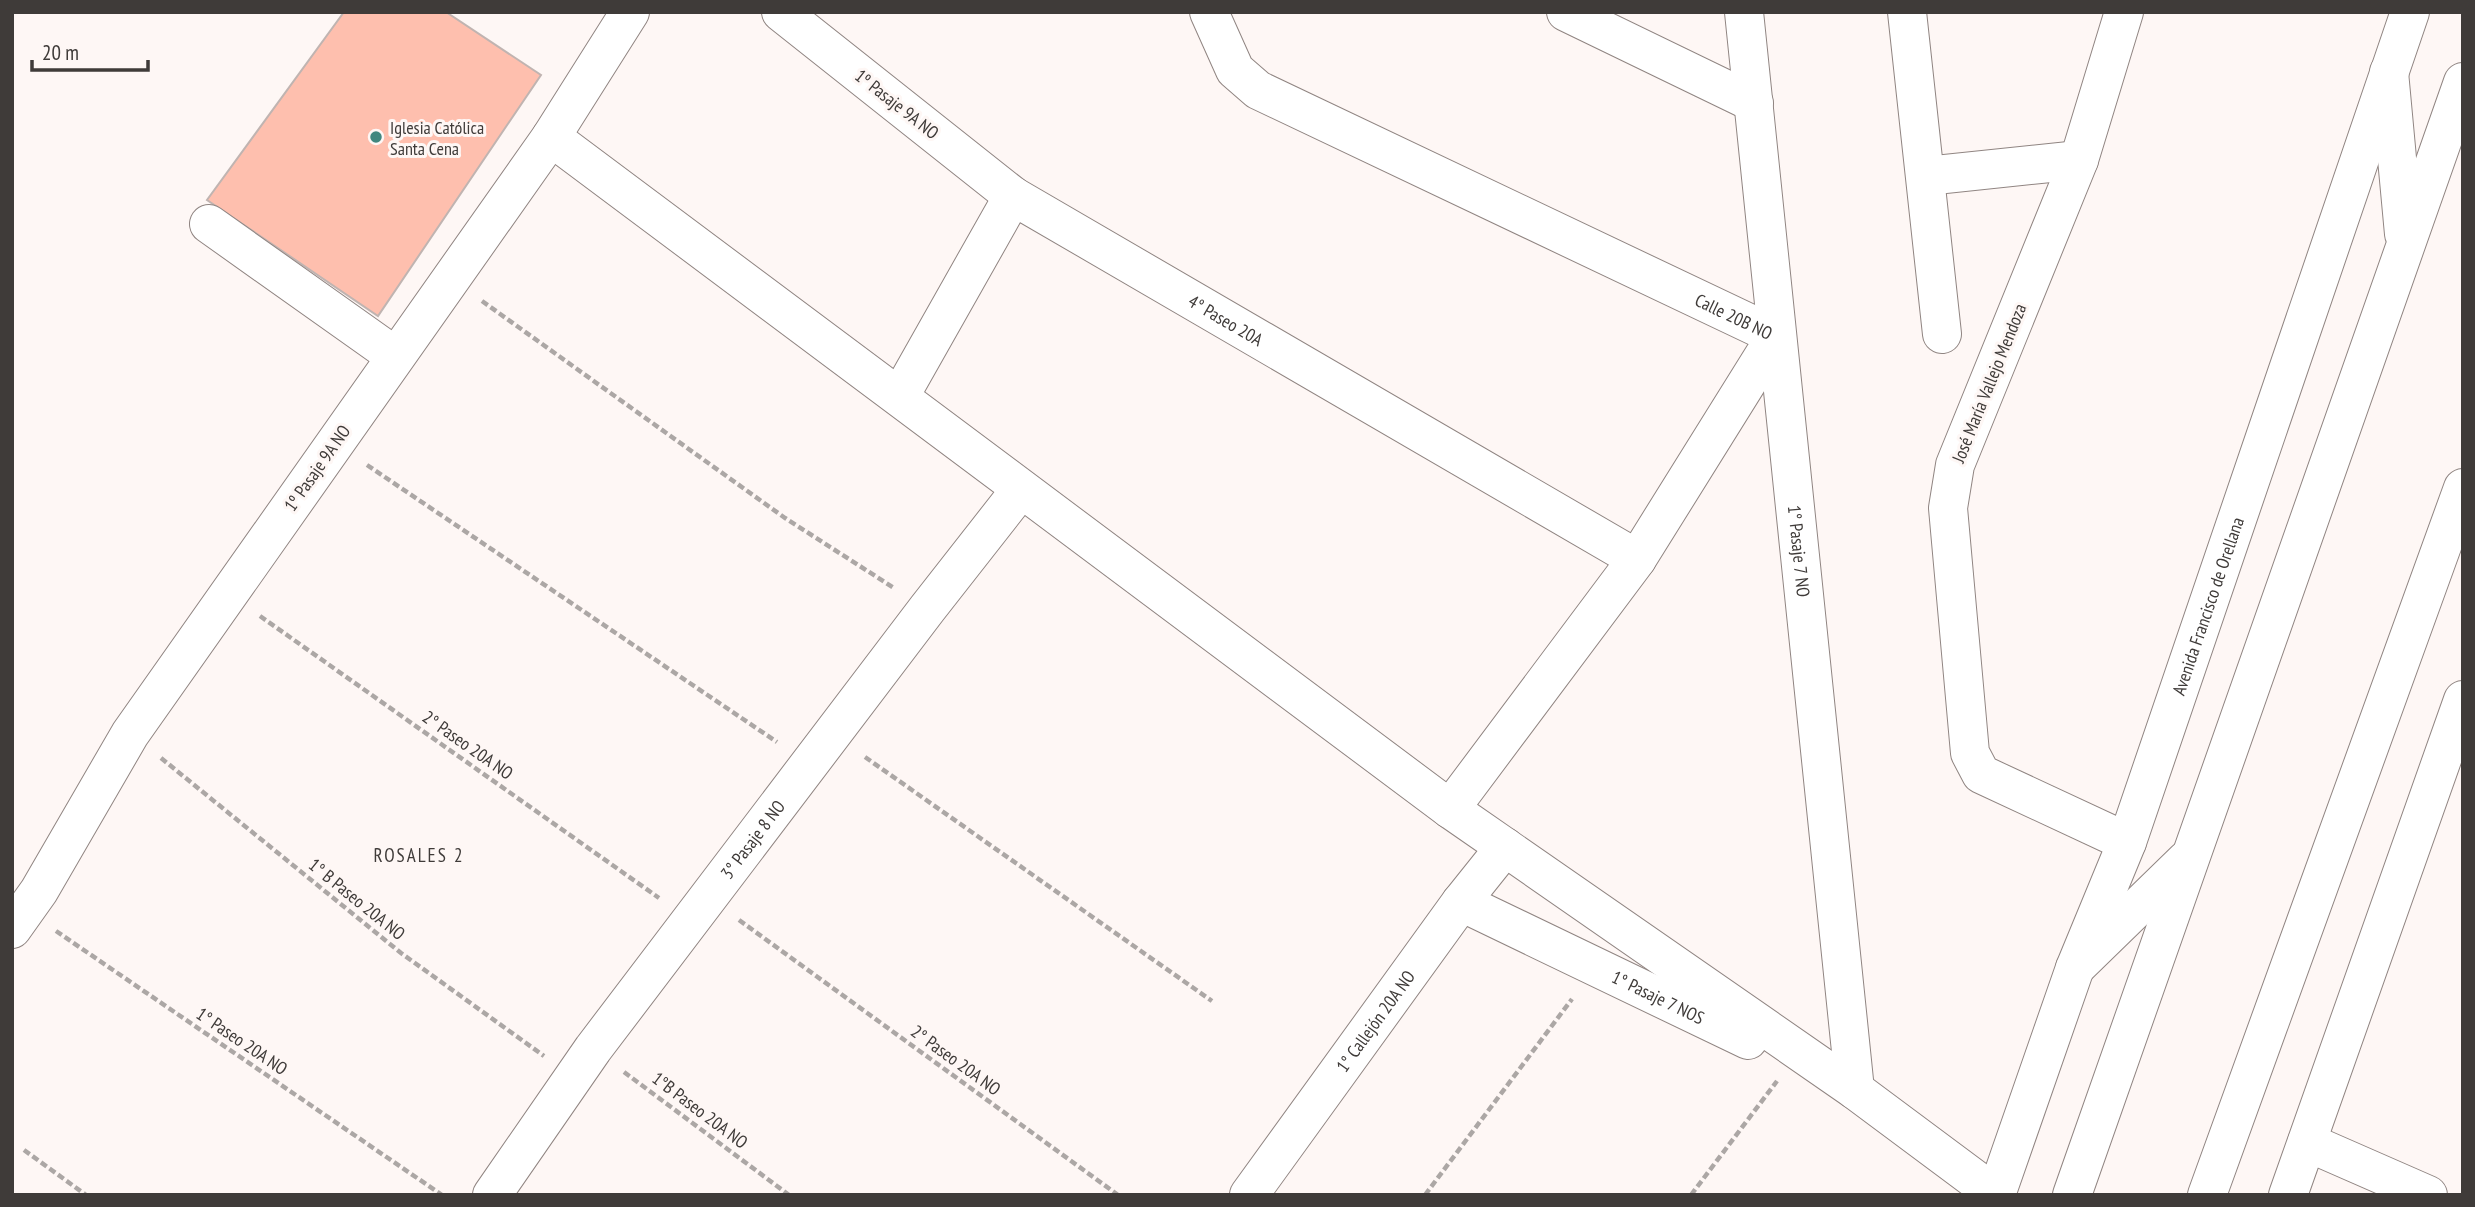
<svg xmlns="http://www.w3.org/2000/svg" width="2475" height="1207" font-family="'PT Sans Narrow',sans-serif">
  <style>
    .building { fill: #febfae; stroke: #c0b4b1; stroke-width: 2 }
    .lines { fill: none; stroke-linecap: round; stroke-linejoin: round }
    .minor-casing { stroke: #908582; stroke-width: 40 }
    .major-casing { stroke: #908582; stroke-width: 40 }
    .highway-casing { stroke: #908582; stroke-width: 40 }
    .path { stroke: #aca7a5; stroke-width: 4.5; stroke-dasharray: 7 3.5; stroke-linecap: butt }
    .minor { stroke: #fff; stroke-width: 38 }
    .major { stroke: #fff; stroke-width: 38 }
    .highway { stroke: #fff; stroke-width: 38 }
    .poi-dot { fill: #41877f; stroke: #fef7f5; stroke-width: 2.5 }
    .labels { text-anchor: middle; dominant-baseline: central; stroke-width: 6; stroke-linejoin: round; paint-order: stroke }
    .street-label { font-size: 18px; fill: #3f3b39; stroke: #fef7f5 }
    .poi-label { font-size: 18px; fill: #3f3b39; stroke: #fef7f5; text-anchor: start }
    .neighbourhood-label { font-size: 19px; letter-spacing: 2px; fill: #3f3b39; stroke: #fef7f5 }
  </style>
  <rect width="100%" height="100%" fill="#fef7f5"/>
  <path class="building" d="M 344,12 L 446,12 L 541,75 L 378,316 L 207,200 Z"/>
  <g class="lines">
    <defs>
      <g id="minor">
        <path d="M 781,12 L 1013,196"/>
        <path id="s1" d="M 1209,12 L 1235,70 L 1258,90 L 1776,336 L 1637,559 L 1450,809"/>
        <path d="M 1566,12 L 1754,103"/>
        <path id="s2" d="M 1744,12 L 1855,1090"/>
        <path d="M 1907,12 L 1942,334"/>
        <path d="M 2124,12 L 2079,160 L 1955,465 L 1948,508 L 1970,753 L 1981,774 L 2127,842"/>
        <path d="M 551,137 L 1450,809 L 1855,1090 L 1996,1195"/>
        <path d="M 1926,176 L 2079,160"/>
        <path d="M 209,224 L 395,356"/>
        <path id="s3" d="M 900,396 L 1013,196 L 1637,559"/>
        <path id="s4" d="M 1461,902 L 1748,1040"/>
        <path d="M 12,929 L 39,891 L 130,734 L 551,137 L 630,12"/>
        <path d="M 2307,1142 L 2428,1195"/>
        <path id="s5" d="M 492,1195 L 593,1049 L 927,609 L 1021,489"/>
        <path id="s6" d="M 1249,1195 L 1461,902 L 1505,847"/>
      </g>
      <g id="major">
        <path id="s7" d="M 1996,1195 L 2075,968 L 2127,842 L 2410,12"/>
        <path d="M 2288,1195 L 2463,700"/>
      </g>
      <g id="highway">
        <path d="M 2389,72 L 2404,234"/>
        <path d="M 2075,968 L 2186,860"/>
        <path d="M 2072,1195 L 2463,82"/>
        <path d="M 2207,1195 L 2463,488"/>
      </g>
    </defs>
    <use href="#minor" class="minor-casing"/>
    <use href="#major" class="major-casing"/>
    <use href="#highway" class="highway-casing"/>
    <g class="path">
      <path d="M 482,301 L 785,518 L 894,588"/>
      <path d="M 367,465 L 777,742"/>
      <path d="M 260,616 L 659,898"/>
      <path d="M 865,757 L 1212,1001"/>
      <path d="M 161,758 L 401,953 L 544,1056"/>
      <path d="M 739,920 L 1118,1195"/>
      <path d="M 56,931 L 442,1195"/>
      <path d="M 624,1072 L 789,1195"/>
      <path d="M 24,1150 L 86,1195"/>
      <path d="M 1425,1195 L 1572,999"/>
      <path d="M 1691,1195 L 1777,1081"/>
    </g>
    <use href="#minor" class="minor"/>
    <use href="#major" class="major"/>
    <use href="#highway" class="highway"/>
  </g>
  <circle class="poi-dot" cx="376" cy="137" r="7"/>
  <g class="labels">
    <g class="street-label">
      <text transform="translate(897 104) rotate(38)">1º Pasaje 9A NO</text>
      <text stroke="none"><textPath href="#s1" startOffset="621">Calle 20B NO</textPath></text>
      <text stroke="none"><textPath href="#s3" startOffset="476">4° Paseo 20A</textPath></text>
      <text transform="translate(1989 383) rotate(-68)">José María Vallejo Mendoza</text>
      <text transform="translate(317 468) rotate(-55)">1º Pasaje 9A NO</text>
      <text stroke="none"><textPath href="#s2" startOffset="542">1° Pasaje 7 NO</textPath></text>
      <text stroke="none"><textPath href="#s7" startOffset="626">Avenida Francisco de Orellana</textPath></text>
      <text transform="translate(468 745) rotate(35)">2° Paseo 20A NO</text>
      <text stroke="none"><textPath href="#s5" startOffset="441">3° Pasaje 8 NO</textPath></text>
      <text transform="translate(357 899) rotate(39)">1° B Paseo 20A NO</text>
      <text stroke="none"><textPath href="#s4" startOffset="219">1° Pasaje 7 NOS</textPath></text>
      <text stroke="none"><textPath href="#s6" startOffset="215">1° Callejón 20A NO</textPath></text>
      <text transform="translate(242 1041) rotate(34)">1° Paseo 20A NO</text>
      <text transform="translate(956 1060) rotate(36)">2° Paseo 20A NO</text>
      <text transform="translate(700 1110) rotate(37)">1°B Paseo 20A NO</text>
    </g>
    <g class="poi-label">
      <text x="390" y="127">Iglesia Católica<tspan x="390" dy="21">Santa Cena</tspan></text>
    </g>
    <g class="neighbourhood-label">
      <text x="419" y="855">ROSALES 2</text>
    </g>
  </g>
  <rect width="2475" height="1207" fill="none" stroke="#3f3b39" stroke-width="28"/>
  <path d="M32 60v10h116v-10" fill="none" stroke="#3f3b39" stroke-width="3.5"/>
  <text x="42" y="60" font-size="21" fill="#3f3b39" stroke="#fef7f5" stroke-width="5" paint-order="stroke">20 m</text>
</svg>
